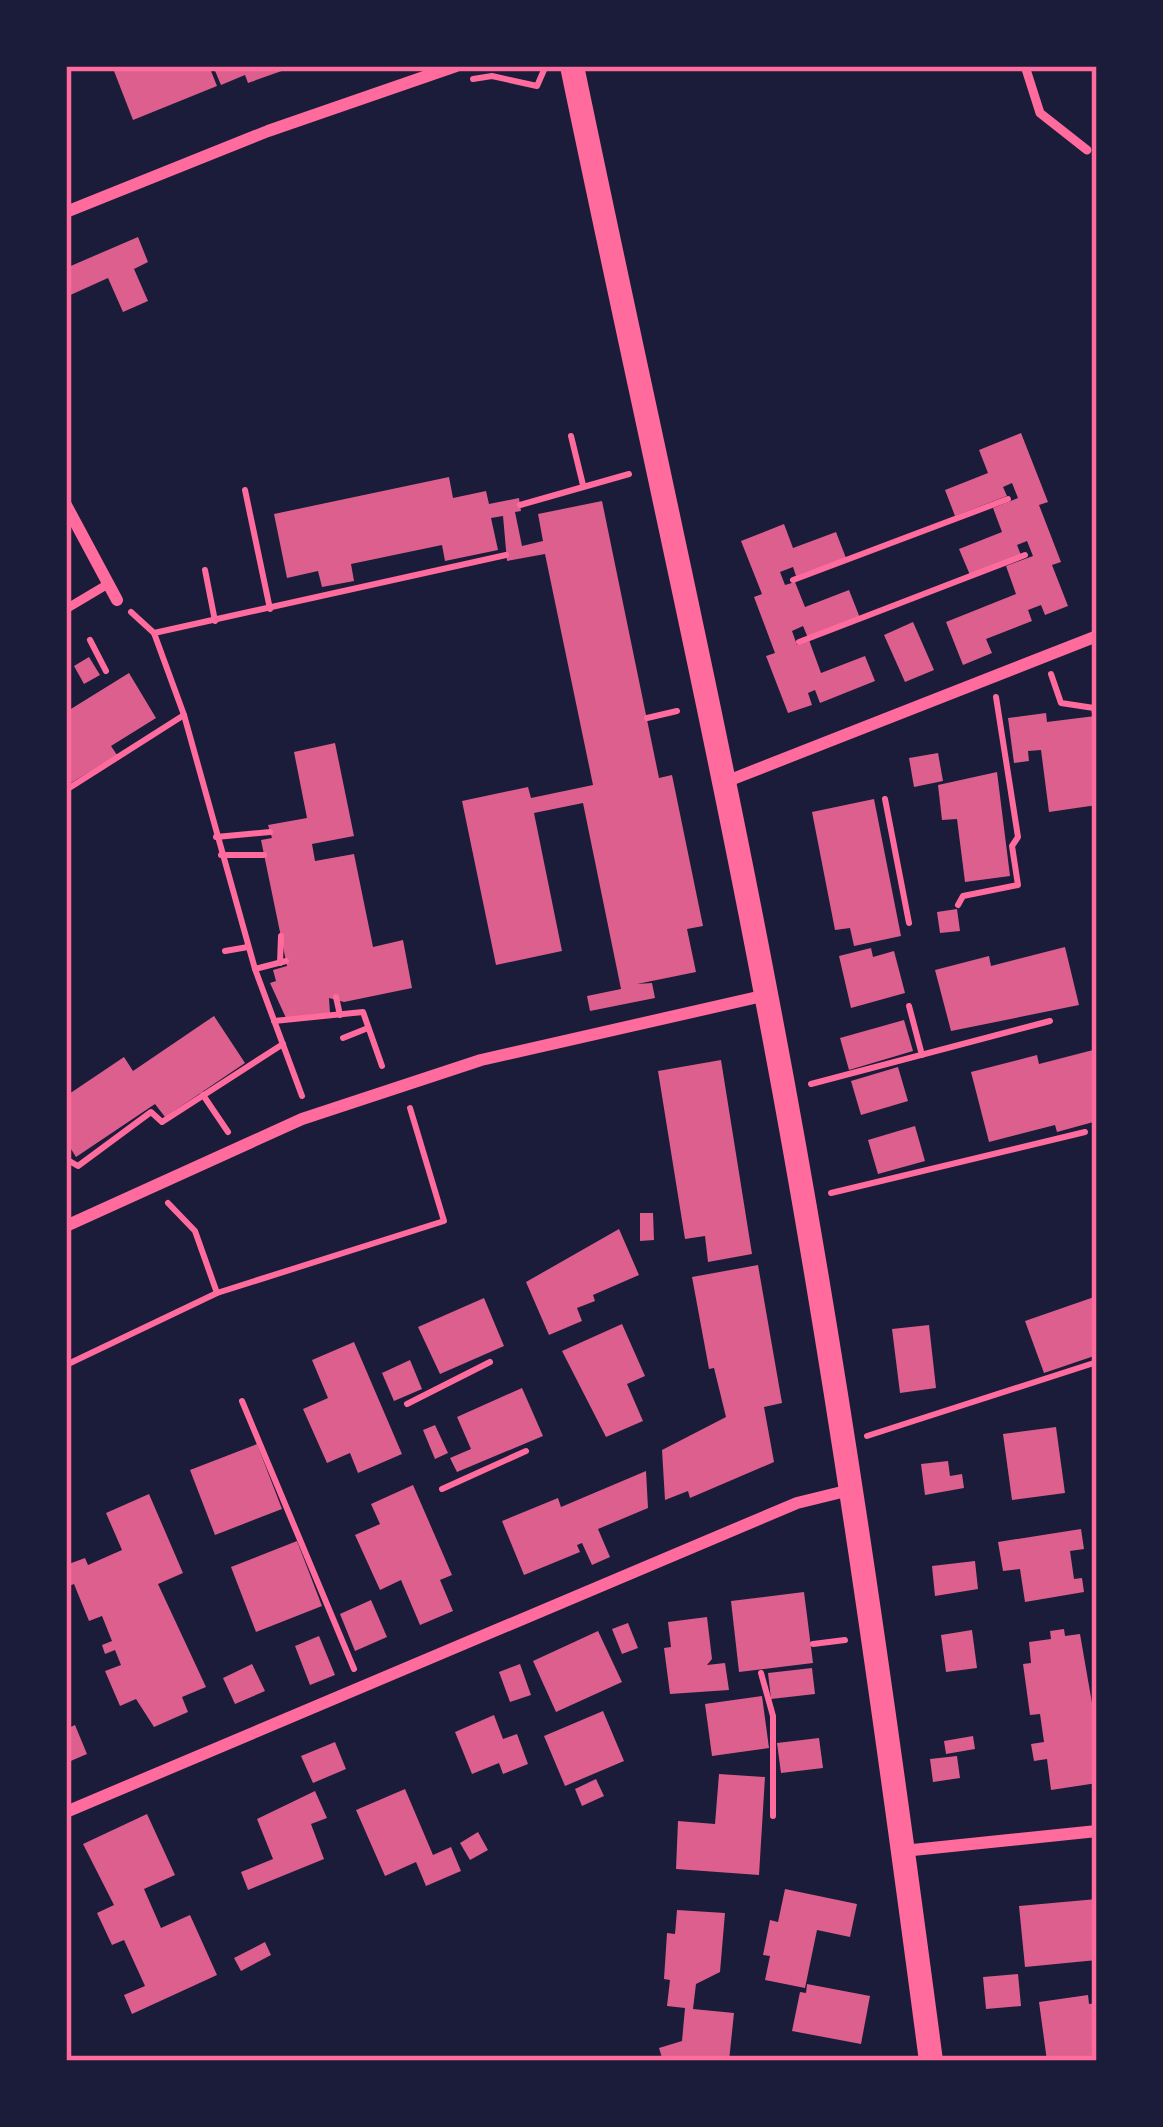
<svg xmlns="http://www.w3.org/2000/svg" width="1163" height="2127" font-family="Rubik,sans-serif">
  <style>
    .building { fill: #dd5f8e }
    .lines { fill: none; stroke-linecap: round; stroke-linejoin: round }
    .path { stroke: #ff6b9d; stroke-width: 6 }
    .service { stroke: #ff6b9d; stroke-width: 9 }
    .minor { stroke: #ff6b9d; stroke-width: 12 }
    .secondary { stroke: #ff6b9d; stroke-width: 24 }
    .neatline { fill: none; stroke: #ff6b9d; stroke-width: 4.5 }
  </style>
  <rect width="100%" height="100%" fill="#1b1b3a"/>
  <g class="building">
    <path d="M 126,66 L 209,66 L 217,86 L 133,120 L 114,71 Z"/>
    <path d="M 213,66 L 293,66 L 293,67 L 248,83 L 245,75 L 221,85 Z"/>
    <path d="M 138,237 L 148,262 L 134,269 L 148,301 L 123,312 L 108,278 L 66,297 L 66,268 Z"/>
    <path d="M 1021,433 L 1048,502 L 1039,505 L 1061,562 L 1052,565 L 1068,606 L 1045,615 L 1041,605 L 1028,610 L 1032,621 L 986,639 L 992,653 L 963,665 L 946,622 L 1016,594 L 1006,566 L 1033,556 L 1027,541 L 1017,545 L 1021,555 L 970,575 L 959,549 L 1002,532 L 993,508 L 1018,498 L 1012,483 L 1003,487 L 1007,496 L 955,516 L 945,490 L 988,473 L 979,450 Z"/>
    <path d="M 449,477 L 453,498 L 486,491 L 489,504 L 519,498 L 521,511 L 515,512 L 522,546 L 543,541 L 538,514 L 602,501 L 659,778 L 672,775 L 703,926 L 687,929 L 696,972 L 637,984 L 652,983 L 655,998 L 590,1011 L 587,996 L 621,989 L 583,803 L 534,813 L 562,951 L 496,965 L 462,801 L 528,787 L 531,798 L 593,785 L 545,554 L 507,561 L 503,516 L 491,518 L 498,550 L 445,561 L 442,545 L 351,564 L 354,581 L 322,587 L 318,571 L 287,578 L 274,514 Z"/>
    <path d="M 784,524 L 793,548 L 836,532 L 846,558 L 796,576 L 793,567 L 780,572 L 785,585 L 795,582 L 805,607 L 849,590 L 860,618 L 808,638 L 803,626 L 792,631 L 797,645 L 809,640 L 821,673 L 865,656 L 875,681 L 820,703 L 815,690 L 808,693 L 812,705 L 788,713 L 766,656 L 775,653 L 754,597 L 762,594 L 741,541 Z"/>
    <path d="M 913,622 L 934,670 L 905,682 L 884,635 Z"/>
    <path d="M 89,657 L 100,675 L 84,684 L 74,666 Z"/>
    <path d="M 129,673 L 156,718 L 111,746 L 117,755 L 66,786 L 66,712 Z"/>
    <path d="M 1046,713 L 1047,722 L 1095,716 L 1097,805 L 1049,812 L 1041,750 L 1028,751 L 1029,761 L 1014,763 L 1008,718 Z"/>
    <path d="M 335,743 L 354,836 L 312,844 L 315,861 L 354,854 L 373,947 L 403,940 L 412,988 L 344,1002 L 329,998 L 330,1013 L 286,1018 L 270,983 L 276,981 L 273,970 L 287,966 L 261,840 L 272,838 L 268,825 L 307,818 L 294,752 Z"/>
    <path d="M 938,753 L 943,781 L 914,787 L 909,758 Z"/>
    <path d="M 997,772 L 1010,876 L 965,882 L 957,819 L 942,820 L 938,785 Z"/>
    <path d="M 874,799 L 901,936 L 854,946 L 850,928 L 835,930 L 812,812 Z"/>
    <path d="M 957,909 L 960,931 L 940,933 L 937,912 Z"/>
    <path d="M 1065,947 L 1079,1005 L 951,1031 L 935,970 L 989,956 L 991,966 Z"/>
    <path d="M 871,948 L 873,957 L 894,951 L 905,993 L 851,1008 L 839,956 Z"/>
    <path d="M 214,1016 L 245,1063 L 165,1117 L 155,1104 L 76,1157 L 66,1141 L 66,1096 L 124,1057 L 133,1071 Z"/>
    <path d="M 904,1020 L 913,1051 L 849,1070 L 840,1038 Z"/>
    <path d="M 1097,1049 L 1097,1121 L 1057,1132 L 1055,1125 L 989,1142 L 971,1072 L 1037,1055 L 1039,1064 Z"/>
    <path d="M 721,1060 L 752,1254 L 708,1262 L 705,1236 L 685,1239 L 658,1071 Z"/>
    <path d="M 898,1067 L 908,1101 L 861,1115 L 851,1081 Z"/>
    <path d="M 915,1126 L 925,1161 L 878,1174 L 868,1140 Z"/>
    <path d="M 640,1213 L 653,1213 L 654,1240 L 640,1241 Z"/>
    <path d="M 619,1229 L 639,1275 L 593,1295 L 595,1301 L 577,1308 L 582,1321 L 549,1335 L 526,1282 Z"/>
    <path d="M 758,1265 L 782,1403 L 764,1407 L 774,1462 L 690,1498 L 688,1491 L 665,1500 L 662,1450 L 726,1417 L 714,1368 L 709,1369 L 692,1277 Z"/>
    <path d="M 1097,1296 L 1097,1355 L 1044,1373 L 1025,1321 Z"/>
    <path d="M 484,1298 L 504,1346 L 440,1374 L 418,1327 Z"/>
    <path d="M 622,1324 L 645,1376 L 627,1384 L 643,1421 L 606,1437 L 562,1351 Z"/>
    <path d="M 929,1325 L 936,1388 L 900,1393 L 892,1329 Z"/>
    <path d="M 354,1342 L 402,1454 L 358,1473 L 350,1453 L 327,1463 L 303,1409 L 328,1398 L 312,1360 Z"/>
    <path d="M 410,1360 L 422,1389 L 394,1401 L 382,1373 Z"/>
    <path d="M 522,1388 L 543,1436 L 457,1472 L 450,1458 L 471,1449 L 457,1417 Z"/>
    <path d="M 435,1425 L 448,1453 L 435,1459 L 423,1430 Z"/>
    <path d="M 1056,1427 L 1065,1493 L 1012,1500 L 1003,1434 Z"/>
    <path d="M 257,1444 L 282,1509 L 215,1535 L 190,1470 Z"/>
    <path d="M 948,1461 L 950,1476 L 962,1474 L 964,1488 L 925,1495 L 921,1464 Z"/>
    <path d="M 646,1471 L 648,1508 L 598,1529 L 610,1557 L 592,1565 L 582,1543 L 577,1545 L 580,1552 L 524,1575 L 502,1521 L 558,1498 L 561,1507 Z"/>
    <path d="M 413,1485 L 452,1575 L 440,1580 L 453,1611 L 420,1625 L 401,1580 L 380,1590 L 355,1535 L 380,1524 L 371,1504 Z"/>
    <path d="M 149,1494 L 183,1573 L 158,1584 L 206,1687 L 182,1697 L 188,1712 L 154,1727 L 136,1699 L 120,1706 L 105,1671 L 121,1665 L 115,1650 L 105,1654 L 102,1645 L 112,1641 L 102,1616 L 89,1621 L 74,1584 L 66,1587 L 66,1565 L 85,1558 L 88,1565 L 122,1550 L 106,1513 Z"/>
    <path d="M 1081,1529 L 1084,1549 L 1070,1551 L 1074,1579 L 1082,1578 L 1084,1592 L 1025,1602 L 1020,1569 L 1003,1571 L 998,1542 Z"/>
    <path d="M 297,1541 L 322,1606 L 256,1632 L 231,1567 Z"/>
    <path d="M 975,1561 L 978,1589 L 935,1596 L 932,1566 Z"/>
    <path d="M 804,1592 L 813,1663 L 739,1672 L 731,1601 Z"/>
    <path d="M 371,1600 L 387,1637 L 355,1651 L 340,1614 Z"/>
    <path d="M 707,1617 L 712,1659 L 707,1665 L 725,1663 L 729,1690 L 670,1694 L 664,1648 L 671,1647 L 668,1622 Z"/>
    <path d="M 628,1623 L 638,1648 L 622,1654 L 612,1629 Z"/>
    <path d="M 1064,1629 L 1065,1636 L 1080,1634 L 1097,1732 L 1097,1783 L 1051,1790 L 1047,1759 L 1034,1761 L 1031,1744 L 1044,1742 L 1040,1714 L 1030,1715 L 1023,1664 L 1031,1663 L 1029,1642 L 1051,1639 L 1050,1631 Z"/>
    <path d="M 972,1630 L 977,1668 L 946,1672 L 941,1635 Z"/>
    <path d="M 598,1631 L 622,1682 L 556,1712 L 533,1661 Z"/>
    <path d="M 319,1636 L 335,1675 L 310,1685 L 295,1646 Z"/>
    <path d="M 252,1664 L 265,1691 L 235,1704 L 223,1678 Z"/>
    <path d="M 520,1664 L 531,1695 L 510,1702 L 499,1672 Z"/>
    <path d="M 812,1668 L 815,1694 L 771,1699 L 768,1673 Z"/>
    <path d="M 762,1696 L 769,1748 L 712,1756 L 705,1704 Z"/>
    <path d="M 603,1711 L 624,1761 L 565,1786 L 544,1736 Z"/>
    <path d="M 494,1715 L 503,1739 L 517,1734 L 528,1764 L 503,1774 L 499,1763 L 472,1774 L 455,1732 Z"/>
    <path d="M 75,1725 L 87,1754 L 66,1763 L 66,1729 Z"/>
    <path d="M 973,1736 L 975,1749 L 946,1754 L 944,1741 Z"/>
    <path d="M 819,1738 L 823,1768 L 781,1773 L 777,1743 Z"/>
    <path d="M 335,1742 L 346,1769 L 313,1783 L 301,1756 Z"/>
    <path d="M 957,1756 L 960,1778 L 933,1782 L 930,1759 Z"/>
    <path d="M 719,1774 L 765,1777 L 759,1875 L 676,1869 L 678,1821 L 715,1824 Z"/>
    <path d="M 596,1779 L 604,1796 L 582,1806 L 575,1789 Z"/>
    <path d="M 405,1789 L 433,1855 L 451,1847 L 461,1871 L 426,1886 L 416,1862 L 385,1876 L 356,1810 Z"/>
    <path d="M 315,1791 L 327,1818 L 311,1824 L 324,1859 L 248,1890 L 241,1872 L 273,1859 L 257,1819 Z"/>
    <path d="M 147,1814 L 175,1875 L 144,1889 L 161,1928 L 190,1915 L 217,1975 L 132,2014 L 124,1995 L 145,1986 L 124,1940 L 112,1945 L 97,1913 L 114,1905 L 83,1844 Z"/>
    <path d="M 478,1832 L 488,1850 L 470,1860 L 460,1843 Z"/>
    <path d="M 785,1889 L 857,1904 L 850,1937 L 817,1930 L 805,1988 L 765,1980 L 770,1956 L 763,1955 L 770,1920 L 778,1922 Z"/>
    <path d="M 1097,1899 L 1097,1960 L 1025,1967 L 1019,1906 Z"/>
    <path d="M 677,1910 L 725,1913 L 720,1972 L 696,1984 L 693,2009 L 734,2013 L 729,2061 L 663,2061 L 659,2048 L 682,2041 L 685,2008 L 667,2006 L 670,1980 L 664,1979 L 667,1933 L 675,1934 Z"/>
    <path d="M 265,1942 L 271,1955 L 241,1971 L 234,1958 Z"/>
    <path d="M 1018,1974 L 1021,2006 L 986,2009 L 983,1977 Z"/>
    <path d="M 807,1984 L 870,1996 L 861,2044 L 792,2031 L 800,1992 L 806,1993 Z"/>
    <path d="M 1088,1995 L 1089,2004 L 1097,2003 L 1097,2061 L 1047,2061 L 1039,2002 Z"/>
  </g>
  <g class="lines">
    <g class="path">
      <path d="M 473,79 L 492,76 L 537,86 L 544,70"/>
      <path d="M 571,436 L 583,485"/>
      <path d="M 245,490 L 270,609"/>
      <path d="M 520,505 L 629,474"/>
      <path d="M 205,570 L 215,621"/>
      <path d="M 793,580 L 1008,499"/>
      <path d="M 131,612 L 154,633 L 184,715 L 255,969 L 302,1096"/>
      <path d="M 154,633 L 506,555"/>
      <path d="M 90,640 L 106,671"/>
      <path d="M 799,642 L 1025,555"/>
      <path d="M 1051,674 L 1061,703 L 1094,708 L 1097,724"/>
      <path d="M 647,718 L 677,711"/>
      <path d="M 66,790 L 184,715"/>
      <path d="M 885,799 L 909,923"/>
      <path d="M 216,837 L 270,832"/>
      <path d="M 221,855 L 264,855"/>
      <path d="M 958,905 L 963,896 L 1018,885 L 1012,846 L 1018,837 L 996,697"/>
      <path d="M 225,951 L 248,947"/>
      <path d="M 280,963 L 281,936"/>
      <path d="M 255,969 L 286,961"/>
      <path d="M 336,997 L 340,1015"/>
      <path d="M 909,1006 L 922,1055"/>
      <path d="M 274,1021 L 363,1012 L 382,1066"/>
      <path d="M 343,1038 L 368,1028"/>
      <path d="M 811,1084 L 1050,1021"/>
      <path d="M 203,1095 L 228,1132"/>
      <path d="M 66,1159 L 78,1166 L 151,1112 L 162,1122 L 283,1044"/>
      <path d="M 831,1193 L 1085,1132"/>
      <path d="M 168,1203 L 195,1231 L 217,1293"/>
      <path d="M 66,1365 L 217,1293 L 444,1221 L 410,1108"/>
      <path d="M 242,1401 L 354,1669"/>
      <path d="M 407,1404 L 490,1362"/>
      <path d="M 867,1436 L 1097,1362"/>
      <path d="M 442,1489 L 526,1451"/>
      <path d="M 813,1644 L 845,1640"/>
      <path d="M 761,1673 L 773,1716 L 773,1816"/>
    </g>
    <g class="service">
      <path d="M 1025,66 L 1040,113 L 1087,150"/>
      <path d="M 66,609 L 108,584"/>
    </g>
    <g class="minor">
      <path d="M 66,212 L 268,131 L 456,66"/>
      <path d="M 66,505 L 117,600"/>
      <path d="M 725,782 L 1097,636"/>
      <path d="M 66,1226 L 302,1119 L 481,1060 L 767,995"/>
      <path d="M 66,1812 L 797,1503 L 850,1490"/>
      <path d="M 903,1851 L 1097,1831"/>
    </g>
    <path class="secondary" d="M 572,66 C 636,375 707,683 766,994 C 834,1347 884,1704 931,2061"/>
  </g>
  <rect width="1163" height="2127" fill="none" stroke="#1b1b3a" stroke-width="138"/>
  <rect x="69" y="69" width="1025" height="1989" class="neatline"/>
</svg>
